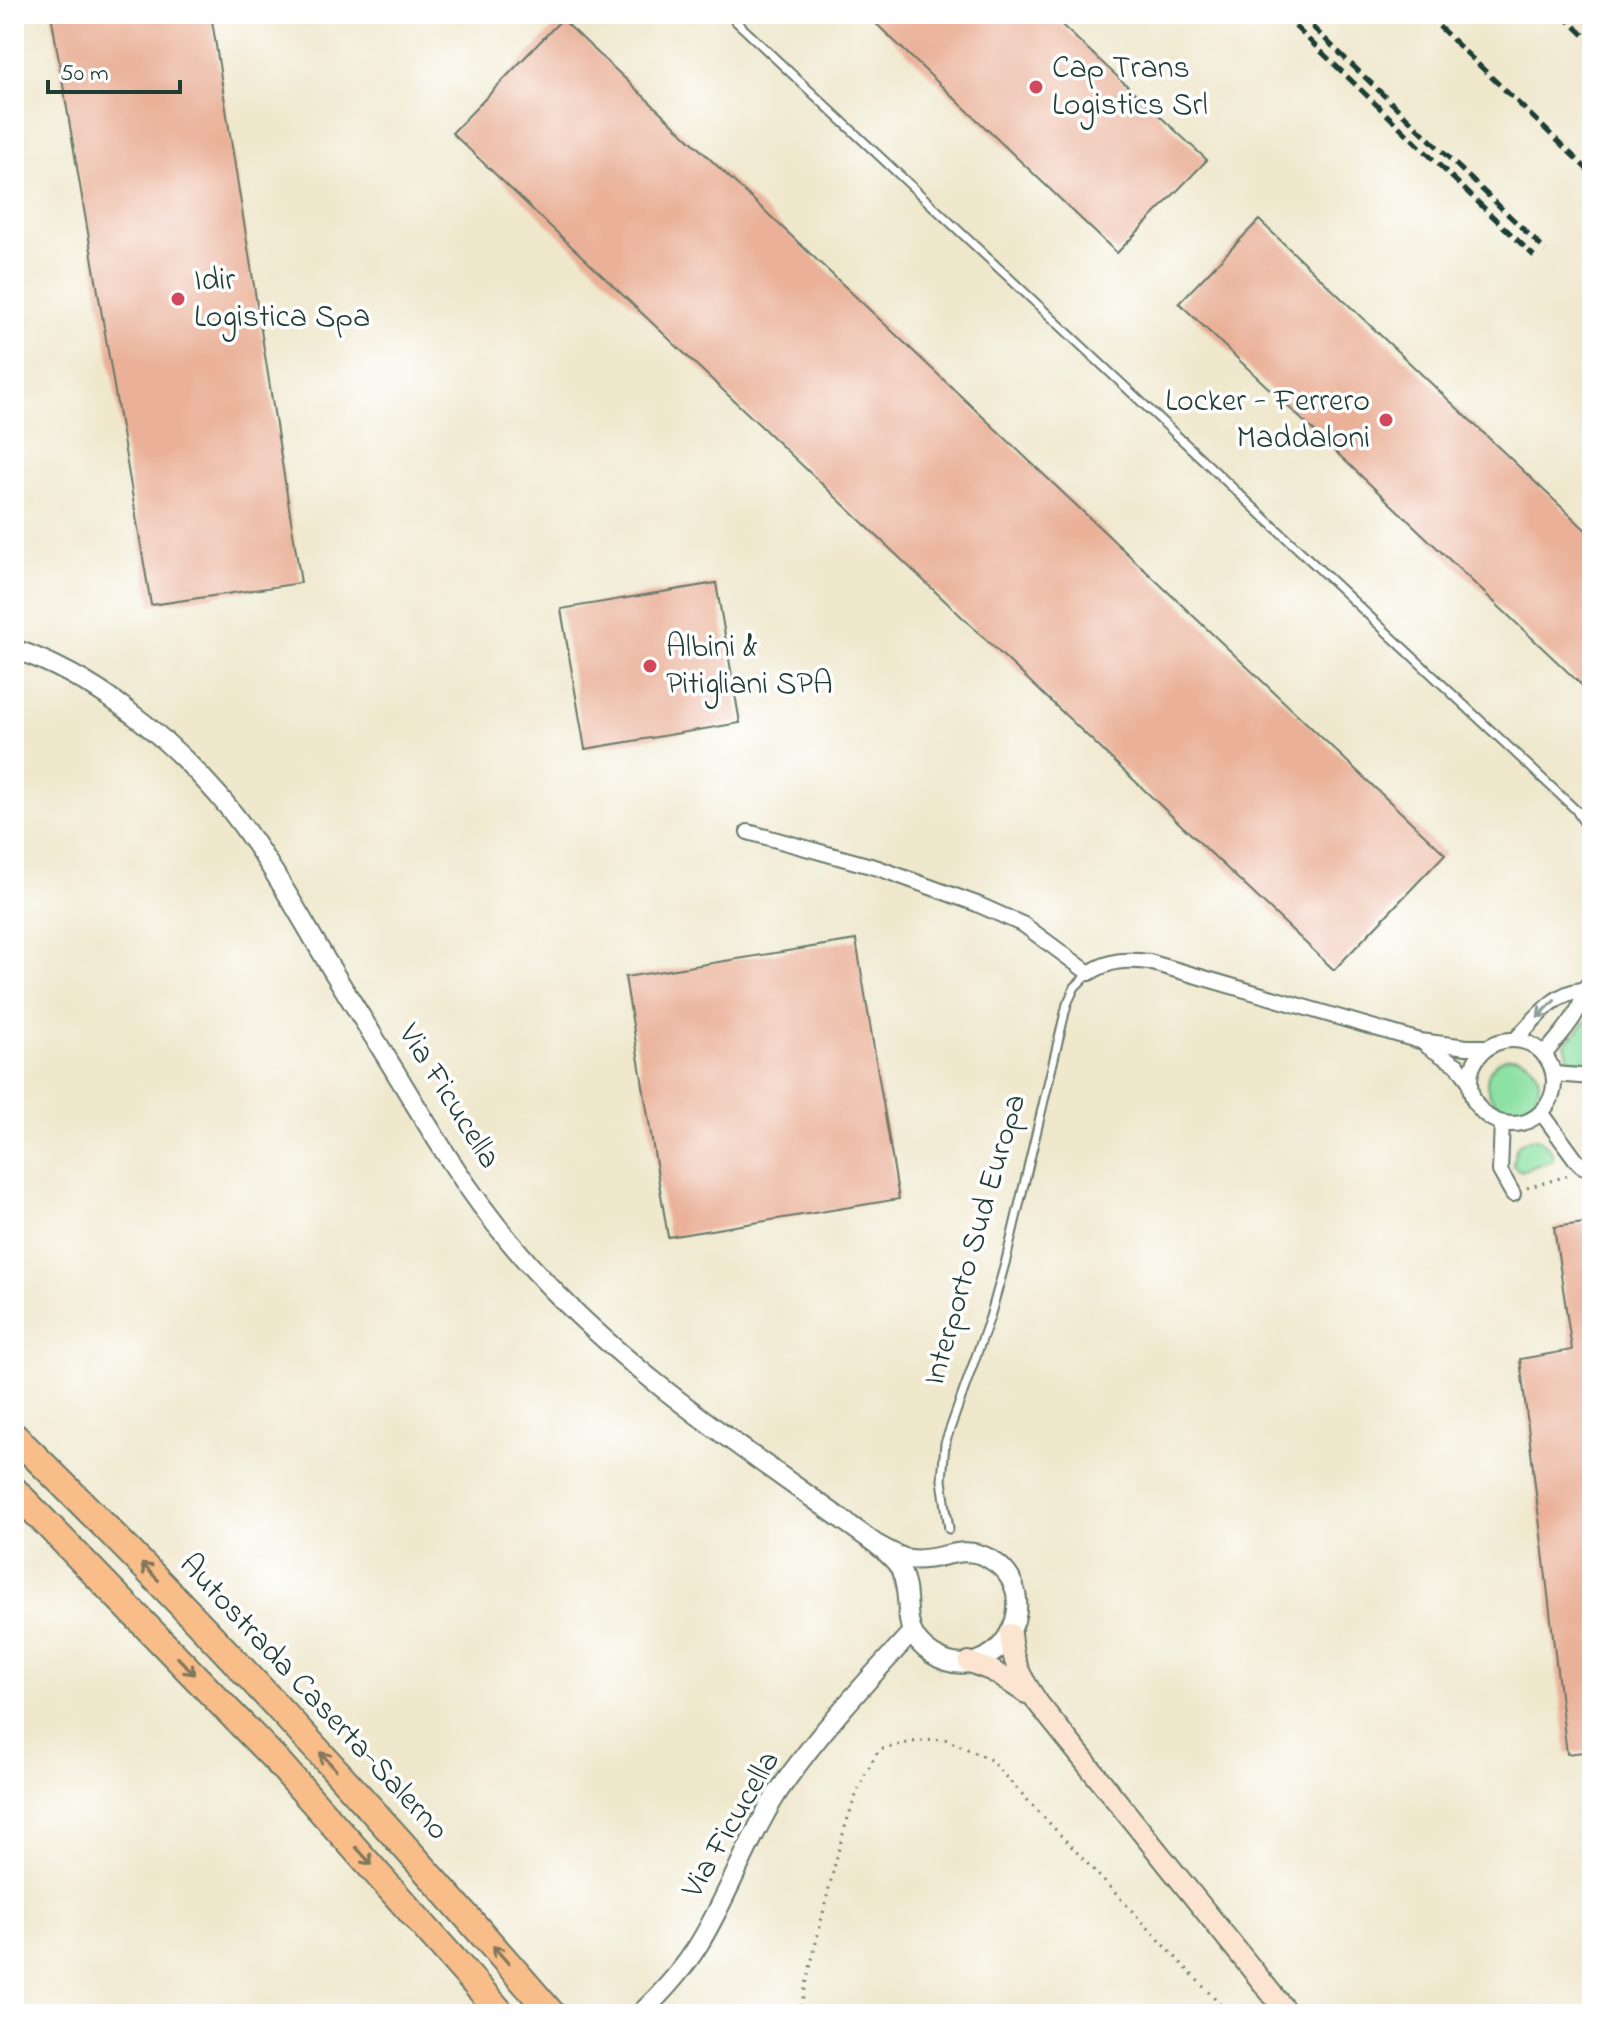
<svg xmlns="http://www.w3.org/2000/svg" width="1606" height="2028" font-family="'Indie Flower',sans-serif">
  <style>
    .green { fill: #8ce1a3; stroke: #568f6c; stroke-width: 2 }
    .building { fill: #eab198 }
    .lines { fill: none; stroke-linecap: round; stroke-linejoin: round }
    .service-casing { stroke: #68796a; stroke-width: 11 }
    .minor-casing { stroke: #68796a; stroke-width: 18 }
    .tertiary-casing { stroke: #68796a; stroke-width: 22 }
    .secondary-casing { stroke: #68796a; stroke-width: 24 }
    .motorway-casing { stroke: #68796a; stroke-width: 30 }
    .path { stroke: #68796a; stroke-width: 3; stroke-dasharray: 2 6; stroke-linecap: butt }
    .service { stroke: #fff; stroke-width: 7 }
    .minor { stroke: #fff; stroke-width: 14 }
    .tertiary { stroke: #fff; stroke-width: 18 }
    .secondary { stroke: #fce5d0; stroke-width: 20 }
    .motorway { stroke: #f8bd89; stroke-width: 26 }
    .rail { stroke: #1f3d34; stroke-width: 5; stroke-dasharray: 12 6; stroke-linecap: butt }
    .oneway { stroke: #8f9e9a }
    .oneway2 { stroke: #81775a }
    .poi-dot { fill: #d1495b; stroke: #fff; stroke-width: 3 }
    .labels { text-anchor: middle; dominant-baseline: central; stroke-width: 7; stroke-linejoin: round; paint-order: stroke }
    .poi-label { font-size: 32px; fill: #1f3d34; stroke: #fff; text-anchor: start }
    .street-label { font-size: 32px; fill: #1f3d34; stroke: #fff }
  </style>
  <rect width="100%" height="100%" fill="#fff"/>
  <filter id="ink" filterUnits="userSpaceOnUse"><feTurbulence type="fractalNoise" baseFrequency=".0125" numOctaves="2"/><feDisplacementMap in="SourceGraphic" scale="16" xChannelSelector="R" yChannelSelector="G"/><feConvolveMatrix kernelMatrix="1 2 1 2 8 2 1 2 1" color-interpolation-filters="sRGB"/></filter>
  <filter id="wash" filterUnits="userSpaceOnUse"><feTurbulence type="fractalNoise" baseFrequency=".006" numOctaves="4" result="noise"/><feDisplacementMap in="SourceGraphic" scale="32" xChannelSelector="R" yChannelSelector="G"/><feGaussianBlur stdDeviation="1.8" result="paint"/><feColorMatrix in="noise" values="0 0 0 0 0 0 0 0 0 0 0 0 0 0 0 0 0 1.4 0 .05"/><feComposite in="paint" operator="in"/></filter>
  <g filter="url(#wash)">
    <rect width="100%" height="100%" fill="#efe8cd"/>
    <g class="green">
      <path d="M 1592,1015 L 1592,1063 L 1569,1059 L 1565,1044 Z"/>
      <circle cx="1513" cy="1083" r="26"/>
      <path d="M 1537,1138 C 1545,1143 1554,1151 1553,1160 L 1521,1171 L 1513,1166 C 1514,1147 1517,1140 1537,1138 Z"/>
    </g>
    <g id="blocks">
      <g class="building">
        <path d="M 51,14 L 211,14 L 301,583 L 151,605 Z"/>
        <path d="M 866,14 L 1050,14 L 1207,160 L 1117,253 Z"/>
        <path d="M 562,19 L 1445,854 L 1334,970 L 452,133 Z"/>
        <path d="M 1259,220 L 1592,536 L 1592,695 L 1179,303 Z"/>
        <path d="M 716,583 L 740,723 L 585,749 L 561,609 Z"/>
        <path d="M 856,940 L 899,1199 L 668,1237 L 625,977 Z"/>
        <path d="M 1592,1222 L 1592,1751 L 1567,1754 L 1520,1359 L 1572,1350 L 1554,1227 Z"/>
      </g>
    </g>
  </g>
  <g filter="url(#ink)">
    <use href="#blocks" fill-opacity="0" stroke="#68796a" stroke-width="2"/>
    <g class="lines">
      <defs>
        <g id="service">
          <path d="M 728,14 L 1576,810 L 1592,819"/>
          <path d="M 1577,812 L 1592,835"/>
          <path d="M 949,1529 L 942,1480 L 945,1443 L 990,1317 L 1006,1260 L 1067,1004 L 1075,987 L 1089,973"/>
        </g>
        <g id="minor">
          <path d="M 748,832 L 878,868 L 977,904 L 1024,925 L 1089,973 C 1110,960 1125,959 1149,962 L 1420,1041 L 1467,1047 L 1489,1047"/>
          <path d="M 1515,1040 C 1535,1020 1553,992 1583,990"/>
          <circle cx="1512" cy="1082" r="42"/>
          <path d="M 1427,1046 L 1458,1066 L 1470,1082"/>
          <path d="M 1544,1055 C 1557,1038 1584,1012 1583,990 L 1592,980"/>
          <path d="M 1554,1074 L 1592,1077"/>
          <path d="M 1541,1112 L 1576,1160 L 1582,1166 L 1592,1169"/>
          <path d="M 1502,1123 L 1500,1171 L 1513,1194"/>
        </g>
        <g id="tertiary">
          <path d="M 14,649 C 93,676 163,732 218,795 C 261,845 293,904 326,960 C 349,998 373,1035 396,1073 C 431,1131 466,1190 510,1242 C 611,1365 749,1451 876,1544 C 885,1552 897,1560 901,1571 C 915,1602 896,1630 932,1654 C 994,1695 1055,1595 988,1558 C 961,1543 937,1563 910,1559 C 899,1558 886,1549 876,1544"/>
          <path d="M 640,2014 C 662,1993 683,1970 699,1944 C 729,1895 747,1840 778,1792 C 817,1735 865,1683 912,1632"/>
        </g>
        <g id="secondary">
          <path d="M 1010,1634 C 1013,1666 1021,1677 1038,1703 L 1288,2014"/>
          <path d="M 969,1662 L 993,1671 L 1026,1693"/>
        </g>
        <g id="motorway">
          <path d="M 14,1436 C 203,1620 379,1815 552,2014"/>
          <path d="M 14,1490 L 277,1761 L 502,2014"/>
        </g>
      </defs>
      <use href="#service" class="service-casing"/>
      <use href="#minor" class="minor-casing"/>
      <use href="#tertiary" class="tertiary-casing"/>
      <use href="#secondary" class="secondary-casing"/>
      <use href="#motorway" class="motorway-casing"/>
      <g class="path">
        <path d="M 1527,1188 L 1570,1175"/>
        <path d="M 799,2014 C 809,1972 819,1930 829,1888 C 841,1840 852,1792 879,1750 L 911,1742 L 945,1739 L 989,1759 L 1229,2014"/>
      </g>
      <use href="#service" class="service"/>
      <use href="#minor" class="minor"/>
      <use href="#tertiary" class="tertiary"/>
      <use href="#secondary" class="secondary"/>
      <use href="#motorway" class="motorway"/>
      <g class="rail">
        <path d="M 1282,14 L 1534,256"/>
        <path d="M 1299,14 L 1546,251"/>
        <path d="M 1426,14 L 1592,174"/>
        <path d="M 1562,14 L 1592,43"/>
        <path d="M 1579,14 L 1592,26"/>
      </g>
    </g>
    <defs><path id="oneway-shaft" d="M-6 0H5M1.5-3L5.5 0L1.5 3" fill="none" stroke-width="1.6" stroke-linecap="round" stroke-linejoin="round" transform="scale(2)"/></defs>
    <use class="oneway" href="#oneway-shaft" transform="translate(1546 1009) rotate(135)"/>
    <g class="oneway2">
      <use href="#oneway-shaft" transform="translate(150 1572) rotate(-135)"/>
      <use href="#oneway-shaft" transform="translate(186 1666) rotate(46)"/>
      <use href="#oneway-shaft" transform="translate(328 1761) rotate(-132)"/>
      <use href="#oneway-shaft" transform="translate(364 1856) rotate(48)"/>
      <use href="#oneway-shaft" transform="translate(501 1955) rotate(-131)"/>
    </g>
  </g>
  <g class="poi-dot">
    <circle cx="1036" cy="87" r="8"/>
    <circle cx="178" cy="299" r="8"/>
    <circle cx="1386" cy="420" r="8"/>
    <circle cx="650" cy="666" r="8"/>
  </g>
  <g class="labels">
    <g class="poi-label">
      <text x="1052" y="69">Cap Trans<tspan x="1052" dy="37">Logistics Srl</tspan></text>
      <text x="194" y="281">Idir<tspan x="194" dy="37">Logistica Spa</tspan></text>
      <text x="1370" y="402" text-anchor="end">Locker - Ferrero<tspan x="1370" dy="37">Maddaloni</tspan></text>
      <text x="666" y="648">Albini &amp;<tspan x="666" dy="37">Pitigliani SPA</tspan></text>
    </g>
    <g class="street-label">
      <text transform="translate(448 1097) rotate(58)">Via Ficucella</text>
      <text transform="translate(976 1240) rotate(-74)">Interporto Sud Europa</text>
      <text transform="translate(313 1698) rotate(47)">Autostrada Caserta-Salerno</text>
      <text transform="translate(732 1825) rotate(-60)">Via Ficucella</text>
    </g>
  </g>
  <rect width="1606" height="2028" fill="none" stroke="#fff" stroke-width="48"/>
  <path d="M48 80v12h132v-12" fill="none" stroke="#1f3d34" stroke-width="4"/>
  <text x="60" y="80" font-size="24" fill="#1f3d34" stroke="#ffffff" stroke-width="6" paint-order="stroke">50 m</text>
</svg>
